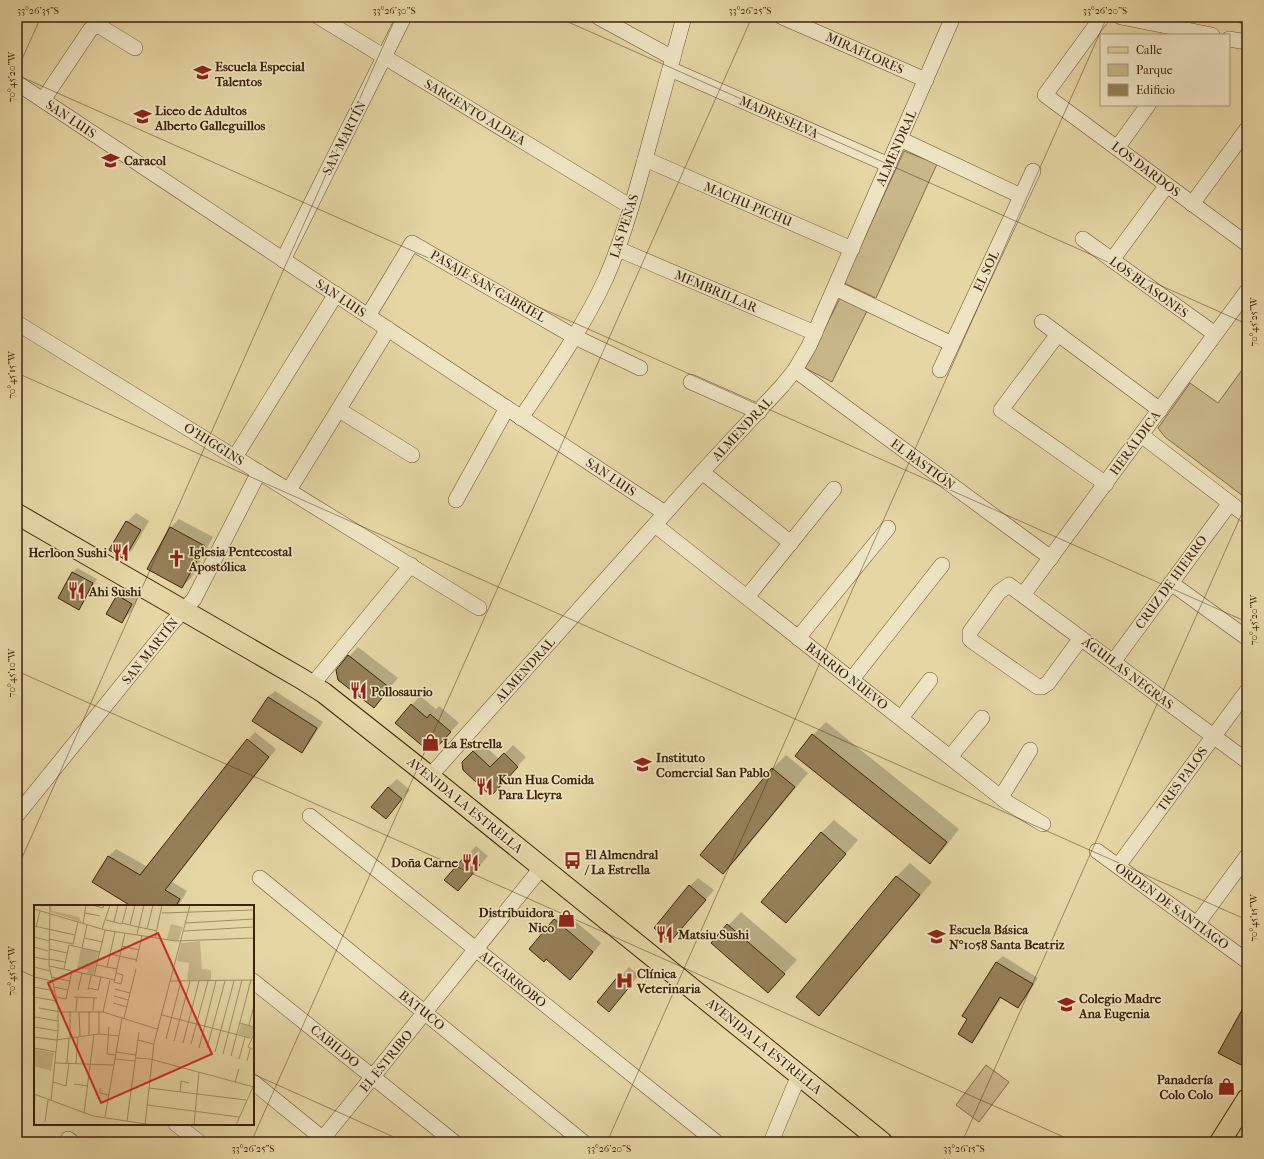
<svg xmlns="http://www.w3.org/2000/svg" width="1264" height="1159" font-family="'IM FELL French Canon',serif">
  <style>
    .green { fill: #c9b789; stroke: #846c48 }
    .shadow { fill: #0003 }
    .building { fill: #958058; stroke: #3e2206 }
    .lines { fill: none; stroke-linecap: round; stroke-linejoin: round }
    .minor-casing { stroke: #684f2e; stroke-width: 16 }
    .major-casing { stroke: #3e2206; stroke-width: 22 }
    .minor { stroke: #eee4c4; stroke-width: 15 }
    .major { stroke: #e5d6a4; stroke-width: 20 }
    .ticks { fill: none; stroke: #3e2206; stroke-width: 1; stroke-opacity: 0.45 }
    .labels { text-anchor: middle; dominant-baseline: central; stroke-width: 3; stroke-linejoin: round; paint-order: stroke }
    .street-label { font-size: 13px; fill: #3e2206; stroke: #eee4c4 }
    .poi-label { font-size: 13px; font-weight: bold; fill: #3e2206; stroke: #eee4c4; text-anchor: start }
    .inset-road { fill: none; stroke: #a28e65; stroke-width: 1 }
    .view { fill: #d62828; fill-opacity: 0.15; stroke: #d62828; stroke-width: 2 }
    .inset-edge { fill: none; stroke: #3e2206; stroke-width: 2 }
    .neatline { fill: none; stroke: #3e2206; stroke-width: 1.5 }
    .ticks-label { font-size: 10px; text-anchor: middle; fill: #3e2206 }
  </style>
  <rect width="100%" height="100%" fill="#e5d6a4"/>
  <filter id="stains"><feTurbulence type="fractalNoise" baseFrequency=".005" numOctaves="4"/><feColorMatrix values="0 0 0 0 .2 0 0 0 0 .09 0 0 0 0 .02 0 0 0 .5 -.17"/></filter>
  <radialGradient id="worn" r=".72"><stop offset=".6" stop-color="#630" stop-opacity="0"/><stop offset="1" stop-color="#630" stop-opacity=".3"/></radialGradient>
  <g class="green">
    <path d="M 904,151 L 937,164 L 876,298 L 844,283 Z"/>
    <path d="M 840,298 L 867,311 L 832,382 L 805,368 Z"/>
    <path d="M 1247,363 L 1247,499 L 1165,437 L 1158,428 L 1190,383 L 1218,403 Z"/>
    <path d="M 986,1065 L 1009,1082 L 979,1122 L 956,1105 Z"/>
  </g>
  <g class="shadow">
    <path d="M 136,513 L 149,521 L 133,549 L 124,558 L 127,522 Z"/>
    <path d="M 179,519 L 213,537 L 191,578 L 182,587 L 170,528 Z"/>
    <path d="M 77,568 L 97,579 L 83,604 L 79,608 L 59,597 L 73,572 Z"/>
    <path d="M 126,587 L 140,595 L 130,613 L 121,622 L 118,596 Z"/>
    <path d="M 358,647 L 398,678 L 374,707 L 337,670 Z"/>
    <path d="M 275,691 L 323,722 L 308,745 L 301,751 L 268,697 Z"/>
    <path d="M 420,696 L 436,709 L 439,706 L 459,723 L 437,746 L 412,705 Z"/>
    <path d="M 826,722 L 959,829 L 943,850 L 930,863 L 813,735 Z"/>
    <path d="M 255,732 L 276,749 L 172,882 L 187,891 L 178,906 L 133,906 L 109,856 L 116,849 L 148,867 L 248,740 Z"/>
    <path d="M 482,743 L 499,759 L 513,745 L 526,757 L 499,786 L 463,762 Z"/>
    <path d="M 786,755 L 808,773 L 736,860 L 723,873 L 702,855 L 773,768 Z"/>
    <path d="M 397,779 L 410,790 L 386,818 L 388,787 Z"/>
    <path d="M 834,820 L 858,840 L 799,909 L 786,922 L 821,833 Z"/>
    <path d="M 476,846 L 488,856 L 466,881 L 446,880 Z"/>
    <path d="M 910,863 L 932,882 L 832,1002 L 819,1015 L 797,997 L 897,876 Z"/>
    <path d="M 698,878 L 714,890 L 679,932 L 670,941 L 690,886 Z"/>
    <path d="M 563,911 L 601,943 L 579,970 L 570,978 L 555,920 Z"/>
    <path d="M 741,912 L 797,960 L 768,991 L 712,943 Z"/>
    <path d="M 1003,956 L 1038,978 L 1024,1000 L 1018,1007 L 1002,997 L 978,1035 L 972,1041 L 969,1019 L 964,1016 L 996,962 Z"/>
    <path d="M 629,967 L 639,975 L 609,1010 L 598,1002 Z"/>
  </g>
  <g class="building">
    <path d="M 126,521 L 141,530 L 124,559 L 109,550 Z"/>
    <path d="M 170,527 L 205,546 L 182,588 L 147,569 Z"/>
    <path d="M 72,572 L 93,583 L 79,610 L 58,598 Z"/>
    <path d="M 117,595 L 132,604 L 122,623 L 106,614 Z"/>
    <path d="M 348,655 L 390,688 L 374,708 L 338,680 L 336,670 Z"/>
    <path d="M 268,697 L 317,728 L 302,753 L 252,721 Z"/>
    <path d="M 411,704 L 427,718 L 430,714 L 451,732 L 437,747 L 426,749 L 395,723 Z"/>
    <path d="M 812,734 L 947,842 L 930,864 L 795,756 Z"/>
    <path d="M 247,739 L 269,757 L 165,890 L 180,899 L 176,906 L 131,906 L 92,882 L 108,856 L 140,875 Z"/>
    <path d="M 473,751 L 490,767 L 504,753 L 518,767 L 491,796 L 463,770 L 462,762 Z"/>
    <path d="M 772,768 L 795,787 L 723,874 L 700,855 Z"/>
    <path d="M 388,787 L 402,799 L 386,819 L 371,807 Z"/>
    <path d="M 821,832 L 846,854 L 786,923 L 761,902 Z"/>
    <path d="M 467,854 L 480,865 L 458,891 L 444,880 Z"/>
    <path d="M 896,876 L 920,895 L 819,1016 L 796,997 Z"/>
    <path d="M 689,885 L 706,900 L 670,942 L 654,928 Z"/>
    <path d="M 554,919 L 593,952 L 570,980 L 546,959 L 544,962 L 529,949 Z"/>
    <path d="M 727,924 L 785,974 L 768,993 L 711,943 Z"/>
    <path d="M 996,962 L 1033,984 L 1018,1008 L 1000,997 L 972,1043 L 958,1034 L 967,1019 L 962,1016 Z"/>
    <path d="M 619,975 L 631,985 L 609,1012 L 597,1002 Z"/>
    <path d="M 1247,1001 L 1247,1055 L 1241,1065 L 1218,1053 Z"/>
  </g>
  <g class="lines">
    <defs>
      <g id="minor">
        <path d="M 319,17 L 631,207"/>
        <path d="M 598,17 L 673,58"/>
        <path d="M 782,17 L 926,80"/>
        <path d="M 1102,17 L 1045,95 L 1247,244"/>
        <path d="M 1121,17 L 1212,35"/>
        <path d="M 1229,39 L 1247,42"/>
        <path d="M 670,69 L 889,165"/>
        <path d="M 17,83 L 665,513"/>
        <path d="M 43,100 L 90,30 L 94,26 L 101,27 L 135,48"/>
        <path d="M 900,139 L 1021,196"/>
        <path d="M 1117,148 L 1148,105"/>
        <path d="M 645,159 L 852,249"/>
        <path d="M 1192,204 L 1247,129"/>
        <path d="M 1083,239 L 1215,334"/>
        <path d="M 618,249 L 815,333"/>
        <path d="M 283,260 L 404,17"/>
        <path d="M 1112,260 L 1167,185"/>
        <path d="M 835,288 L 952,344"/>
        <path d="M 368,316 L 412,243 L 575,337 L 640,368"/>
        <path d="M 1042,322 L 1160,410"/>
        <path d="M 17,323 L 479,608"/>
        <path d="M 1058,334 L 1001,410 L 1106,484"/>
        <path d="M 795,370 L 1051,558"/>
        <path d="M 940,370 L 1033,171"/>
        <path d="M 691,382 L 759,412"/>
        <path d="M 339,410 L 412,455"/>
        <path d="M 521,418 C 552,372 583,328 606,278 C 622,241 633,202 644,163 C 657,114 671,66 684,17"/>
        <path d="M 1141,435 L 1247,516"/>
        <path d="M 235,457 L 336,294"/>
        <path d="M 702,472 L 791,543"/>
        <path d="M 289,490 L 388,329"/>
        <path d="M 456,500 L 507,408"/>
        <path d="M 655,525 L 1008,803 L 1043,824"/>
        <path d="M 1171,583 L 1247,638"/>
        <path d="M 1023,595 L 1247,291"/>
        <path d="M 747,597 L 834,489"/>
        <path d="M 798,638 L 888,528"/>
        <path d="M 1081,638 L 1048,683 L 1042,687 L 1038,687 L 972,641 L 970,639 L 970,632 L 999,592 L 1009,585 L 1247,761"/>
        <path d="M 1113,662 L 1230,503"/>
        <path d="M 852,679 L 942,565"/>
        <path d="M 312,685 L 411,565"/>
        <path d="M 901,718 L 930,680"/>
        <path d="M 950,757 L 982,718"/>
        <path d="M 430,776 L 702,472 L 782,386 L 795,370 L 809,346 L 953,17"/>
        <path d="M 1001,797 L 1030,750"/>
        <path d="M 17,815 L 172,623 L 194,599 L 259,472"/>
        <path d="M 310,816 L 716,1142"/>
        <path d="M 1097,851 L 1247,961"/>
        <path d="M 1118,866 L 1247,691"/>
        <path d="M 260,878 L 583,1142"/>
        <path d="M 1197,924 L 1247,856"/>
        <path d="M 253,981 L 454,1142"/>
        <path d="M 253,1082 L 327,1142"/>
        <path d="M 176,1124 L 199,1142"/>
        <path d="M 68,1139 L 72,1142"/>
        <path d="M 320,1142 L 542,867"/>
        <path d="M 771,1142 L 799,1075"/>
      </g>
      <g id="major">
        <path d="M 17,514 L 302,679 L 324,693 L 419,768 L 882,1142"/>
        <path d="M 1220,1142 L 1247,1099"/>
      </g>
    </defs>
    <use href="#minor" class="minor-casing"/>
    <use href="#major" class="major-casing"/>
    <use href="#minor" class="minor"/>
    <use href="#major" class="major"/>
  </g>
  <path class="ticks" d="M 557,17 L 1247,324M 1227,17 L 1247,26M 17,70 L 41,17M 17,75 L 1247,622M 17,373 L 1247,920M 17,671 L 1075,1142M 17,869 L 396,17M 17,969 L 35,977M 253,1074 L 405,1142M 251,1142 L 752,17M 607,1142 L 1107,17M 962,1142 L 1247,502"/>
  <defs>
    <symbol id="school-bare" viewBox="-9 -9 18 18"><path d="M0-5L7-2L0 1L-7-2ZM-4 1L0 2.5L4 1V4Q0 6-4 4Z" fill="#8f2418" stroke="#eee4c4" stroke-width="2.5" paint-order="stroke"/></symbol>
    <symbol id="restaurant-bare" viewBox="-9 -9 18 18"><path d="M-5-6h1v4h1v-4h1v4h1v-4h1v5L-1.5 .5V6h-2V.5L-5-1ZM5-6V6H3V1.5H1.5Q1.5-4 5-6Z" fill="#8f2418" stroke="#eee4c4" stroke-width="2.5" paint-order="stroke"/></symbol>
    <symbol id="church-bare" viewBox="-9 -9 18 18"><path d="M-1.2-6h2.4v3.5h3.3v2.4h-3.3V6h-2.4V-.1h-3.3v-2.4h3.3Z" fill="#8f2418" stroke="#eee4c4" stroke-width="2.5" paint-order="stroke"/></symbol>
    <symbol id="shop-bare" viewBox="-9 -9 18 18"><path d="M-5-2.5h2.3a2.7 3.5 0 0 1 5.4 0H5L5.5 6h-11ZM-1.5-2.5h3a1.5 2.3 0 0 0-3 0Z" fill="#8f2418" stroke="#eee4c4" stroke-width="2.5" paint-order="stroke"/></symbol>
    <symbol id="bus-bare" viewBox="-9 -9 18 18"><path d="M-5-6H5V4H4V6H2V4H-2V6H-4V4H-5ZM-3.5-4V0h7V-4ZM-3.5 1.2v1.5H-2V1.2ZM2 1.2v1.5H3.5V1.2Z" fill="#8f2418" stroke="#eee4c4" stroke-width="2.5" paint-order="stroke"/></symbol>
    <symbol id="hospital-bare" viewBox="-9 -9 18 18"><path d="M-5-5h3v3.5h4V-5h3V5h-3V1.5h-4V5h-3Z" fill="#8f2418" stroke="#eee4c4" stroke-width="2.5" paint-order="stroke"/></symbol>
  </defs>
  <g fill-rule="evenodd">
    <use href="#school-bare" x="190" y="60" width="25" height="25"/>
    <use href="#school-bare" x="130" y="104" width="25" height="25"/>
    <use href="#school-bare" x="98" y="148" width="25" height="25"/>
    <use href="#restaurant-bare" x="108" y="540" width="25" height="25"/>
    <use href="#church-bare" x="164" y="546" width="25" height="25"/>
    <use href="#restaurant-bare" x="64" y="578" width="25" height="25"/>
    <use href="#restaurant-bare" x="346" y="678" width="25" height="25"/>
    <use href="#shop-bare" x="418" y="730" width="25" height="25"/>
    <use href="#school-bare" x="630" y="752" width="25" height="25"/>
    <use href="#restaurant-bare" x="472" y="774" width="25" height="25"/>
    <use href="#bus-bare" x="560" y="848" width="25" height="25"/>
    <use href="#restaurant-bare" x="458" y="850" width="25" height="25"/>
    <use href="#shop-bare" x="554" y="906" width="25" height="25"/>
    <use href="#restaurant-bare" x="652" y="922" width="25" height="25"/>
    <use href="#school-bare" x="924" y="924" width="25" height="25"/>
    <use href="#hospital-bare" x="612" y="968" width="25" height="25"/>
    <use href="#school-bare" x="1054" y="992" width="25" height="25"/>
    <use href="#shop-bare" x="1214" y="1074" width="25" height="25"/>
  </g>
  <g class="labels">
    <g class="street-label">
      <text transform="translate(865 53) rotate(24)">MIRAFLORES</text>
      <text transform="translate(475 112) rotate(31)">SARGENTO ALDEA</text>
      <text transform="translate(779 117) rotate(24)">MADRESELVA</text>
      <text transform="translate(71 119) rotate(34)">SAN LUIS</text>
      <text transform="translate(344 138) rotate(-63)">SAN MARTÍN</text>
      <text transform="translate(896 148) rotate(-66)">ALMENDRAL</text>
      <text transform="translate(1146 169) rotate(37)">LOS DARDOS</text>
      <text transform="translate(748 204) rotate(23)">MACHU-PICHU</text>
      <text transform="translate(624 226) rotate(-72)">LAS PEÑAS</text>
      <text transform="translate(986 271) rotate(-65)">EL SOL</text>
      <text transform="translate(488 286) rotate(30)">PASAJE SAN GABRIEL</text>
      <text transform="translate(1149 287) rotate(36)">LOS BLASONES</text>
      <text transform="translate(716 291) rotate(23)">MEMBRILLAR</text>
      <text transform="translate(341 298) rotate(34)">SAN LUIS</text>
      <text transform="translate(742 429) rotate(-47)">ALMENDRAL</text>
      <text transform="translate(1135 443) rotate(-54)">HERÁLDICA</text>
      <text transform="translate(214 444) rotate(32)">O'HIGGINS</text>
      <text transform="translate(923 464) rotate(36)">EL BASTIÓN</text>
      <text transform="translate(611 477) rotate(34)">SAN LUIS</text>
      <text transform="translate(1171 582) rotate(-54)">CRUZ DE HIERRO</text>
      <text transform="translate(150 651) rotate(-51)">SAN MARTÍN</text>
      <text transform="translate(525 670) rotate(-48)">ALMENDRAL</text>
      <text transform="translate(1128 673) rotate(37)">ÁGUILAS NEGRAS</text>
      <text transform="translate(847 676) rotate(38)">BARRIO NUEVO</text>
      <text transform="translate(1182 779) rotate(-54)">TRES PALOS</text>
      <text transform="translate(465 805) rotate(39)">AVENIDA LA ESTRELLA</text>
      <text transform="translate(1172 906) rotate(36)">ORDEN DE SANTIAGO</text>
      <text transform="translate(513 979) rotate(39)">ALGARROBO</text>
      <text transform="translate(422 1010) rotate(39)">BATUCO</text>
      <text transform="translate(335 1046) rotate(39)">CABILDO</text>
      <text transform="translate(764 1046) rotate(39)">AVENIDA LA ESTRELLA</text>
      <text transform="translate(386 1061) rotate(-51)">EL ESTRIBO</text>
    </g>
    <g class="poi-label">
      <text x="215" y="66">Escuela Especial<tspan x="215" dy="15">Talentos</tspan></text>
      <text x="155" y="110">Liceo de Adultos<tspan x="155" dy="15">Alberto Galleguillos</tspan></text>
      <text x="124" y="160">Caracol</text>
      <text x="189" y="551">Iglesia Pentecostal<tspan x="189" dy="15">Apostólica</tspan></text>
      <text x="107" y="552" text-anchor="end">Herloon Sushi</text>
      <text x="89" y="591">Ahi Sushi</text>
      <text x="371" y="691">Pollosaurio</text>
      <text x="443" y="743">La Estrella</text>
      <text x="656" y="757">Instituto<tspan x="656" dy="15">Comercial San Pablo</tspan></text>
      <text x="498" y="779">Kun Hua Comida<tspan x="498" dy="15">Para Lleyra</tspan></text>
      <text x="585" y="854">El Almendral<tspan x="585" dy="15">/ La Estrella</tspan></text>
      <text x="458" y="862" text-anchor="end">Doña Carne</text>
      <text x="554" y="912" text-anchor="end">Distribuidora<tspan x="554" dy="15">Nico</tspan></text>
      <text x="949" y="929">Escuela Básica<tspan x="949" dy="15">N°1058 Santa Beatriz</tspan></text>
      <text x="678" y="934">Matsiu Sushi</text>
      <text x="637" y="973">Clínica<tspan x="637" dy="15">Veterinaria</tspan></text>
      <text x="1079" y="998">Colegio Madre<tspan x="1079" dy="15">Ana Eugenia</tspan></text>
      <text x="1213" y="1079" text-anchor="end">Panadería<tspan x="1213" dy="15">Colo Colo</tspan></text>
    </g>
  </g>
  <g transform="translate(34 905)">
    <rect width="220" height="220" fill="#e5d6a4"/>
    <path d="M 17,0 L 18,6 L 45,12 L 47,17 L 17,7 ZM 137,19 L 149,22 L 144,36 L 133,34 ZM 166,36 L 168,64 L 177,65 L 177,75 L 153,76 L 155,58 L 143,56 L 147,38 ZM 47,43 L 65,47 L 59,70 L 53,68 L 54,65 L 43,63 ZM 207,119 L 220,122 L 218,133 L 204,129 ZM 0,144 L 20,148 L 17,166 L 0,161 Z" fill="#c9b789"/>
    <path class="inset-road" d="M 16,0 L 15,60 L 24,101 L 24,126 L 17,196M 58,0 L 69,3 L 70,0M 0,4 L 71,25 L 142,36 L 220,33M 51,8 L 66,11M 128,8 L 220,5M 72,15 L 88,19 L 93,0M 80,17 L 84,0M 88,18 L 104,22M 152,18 L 220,14M 49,19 L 52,0M 96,20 L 101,0M 0,21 L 41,30M 2,22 L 6,6M 105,22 L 123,26M 68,24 L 76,0M 113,24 L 119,0M 150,26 L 220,22M 103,29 L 110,0M 0,32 L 15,36M 51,33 L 68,37M 121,33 L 128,0M 15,34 L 39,39 L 44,17M 35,40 L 66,47M 88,41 L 105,45M 0,42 L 14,46M 48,43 L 53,20M 15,44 L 33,48M 76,49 L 103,55M 0,52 L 15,55M 15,54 L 31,57M 102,57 L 108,31M 63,60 L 83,64M 15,61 L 81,75M 0,62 L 16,66M 73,62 L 81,27M 30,64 L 35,40M 82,68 L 89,70 L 87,79 L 80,77 L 91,28M 60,71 L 71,25M 0,72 L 18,76M 17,72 L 36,76M 136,76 L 220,75M 0,82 L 21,86M 20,82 L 34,85M 54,83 L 64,85 L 67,72M 81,84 L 96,88M 44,85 L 48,68M 54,85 L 57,71M 80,91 L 94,95M 0,92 L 23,96M 22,92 L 32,94 L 38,66M 40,92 L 63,93M 79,98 L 93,102M 5,103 L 27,107 L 69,107 L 123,124M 36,106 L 36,133M 42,106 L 43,92M 55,106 L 55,130M 59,106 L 60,93M 65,106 L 65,129M 45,107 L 46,131M 69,107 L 76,75M 128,110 L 216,133M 1,112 L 24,116M 90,113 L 102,64M 206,118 L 220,122M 215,120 L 220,100M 0,122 L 24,126M 75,122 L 73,149 L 82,150M 220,129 L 214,142 L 220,145M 0,132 L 22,135 L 65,129 L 85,131M 132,134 L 147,76M 104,135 L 119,139M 140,136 L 156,76M 149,138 L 165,76M 157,139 L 174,76M 0,143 L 22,147M 165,143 L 182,76M 173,143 L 191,76M 82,147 L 102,150M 181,147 L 200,76M 189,149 L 208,75M 197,151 L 217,75M 101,153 L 116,154 L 220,182M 81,154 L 101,156M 205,154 L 211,132M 213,156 L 216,144M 21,158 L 80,160M 33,158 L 35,133M 42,158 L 44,132M 19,177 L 32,181 L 35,158M 201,177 L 205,164M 40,179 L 54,181M 66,183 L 66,188 L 75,190M 115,183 L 212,195M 146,187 L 147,176 L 155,178M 0,189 L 59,211 L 119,220M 113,200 L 205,212M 50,208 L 60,129M 0,209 L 1,190M 71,212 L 88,113M 93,216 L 105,127M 11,217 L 14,195M 111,220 L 120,138 L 156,0M 160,220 L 165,167M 202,220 L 219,182"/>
    <path class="view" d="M 124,28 L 178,149 L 67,198 L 14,78 Z"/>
    <rect width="220" height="220" class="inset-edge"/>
  </g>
  <rect width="1264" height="1159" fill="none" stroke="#e5d6a4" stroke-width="44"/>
  <rect x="1100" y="34" width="130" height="72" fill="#eee4c4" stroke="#a89678"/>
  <rect x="1108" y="47" width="20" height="6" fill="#e5d6a4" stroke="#a89678"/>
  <text x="1136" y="54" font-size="12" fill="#3e2206">Calle</text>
  <rect x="1108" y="64" width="20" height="12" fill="#c9b789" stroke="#a89678"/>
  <text x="1136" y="74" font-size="12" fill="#3e2206">Parque</text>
  <rect x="1108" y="84" width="20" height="12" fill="#958058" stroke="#a89678"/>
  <text x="1136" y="94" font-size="12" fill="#3e2206">Edificio</text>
  <rect x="22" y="22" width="1220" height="1115" class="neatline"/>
  <g class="ticks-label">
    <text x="38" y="14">33°26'35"S</text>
    <text x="394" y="14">33°26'30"S</text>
    <text x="750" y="14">33°26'25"S</text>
    <text x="1105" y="14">33°26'20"S</text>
    <text transform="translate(11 77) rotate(-90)" y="4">70°45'20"W</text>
    <text transform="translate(1253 322) rotate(-90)" y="4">70°45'25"W</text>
    <text transform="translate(11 375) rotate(-90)" y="4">70°45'15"W</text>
    <text transform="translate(1253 620) rotate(-90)" y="4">70°45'20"W</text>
    <text transform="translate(11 673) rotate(-90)" y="4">70°45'10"W</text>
    <text transform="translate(1253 918) rotate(-90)" y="4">70°45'15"W</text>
    <text transform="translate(11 971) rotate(-90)" y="4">70°45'05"W</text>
    <text x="253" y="1152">33°26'25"S</text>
    <text x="609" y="1152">33°26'20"S</text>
    <text x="964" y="1152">33°26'15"S</text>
  </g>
  <rect width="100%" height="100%" filter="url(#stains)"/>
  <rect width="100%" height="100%" fill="url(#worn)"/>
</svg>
